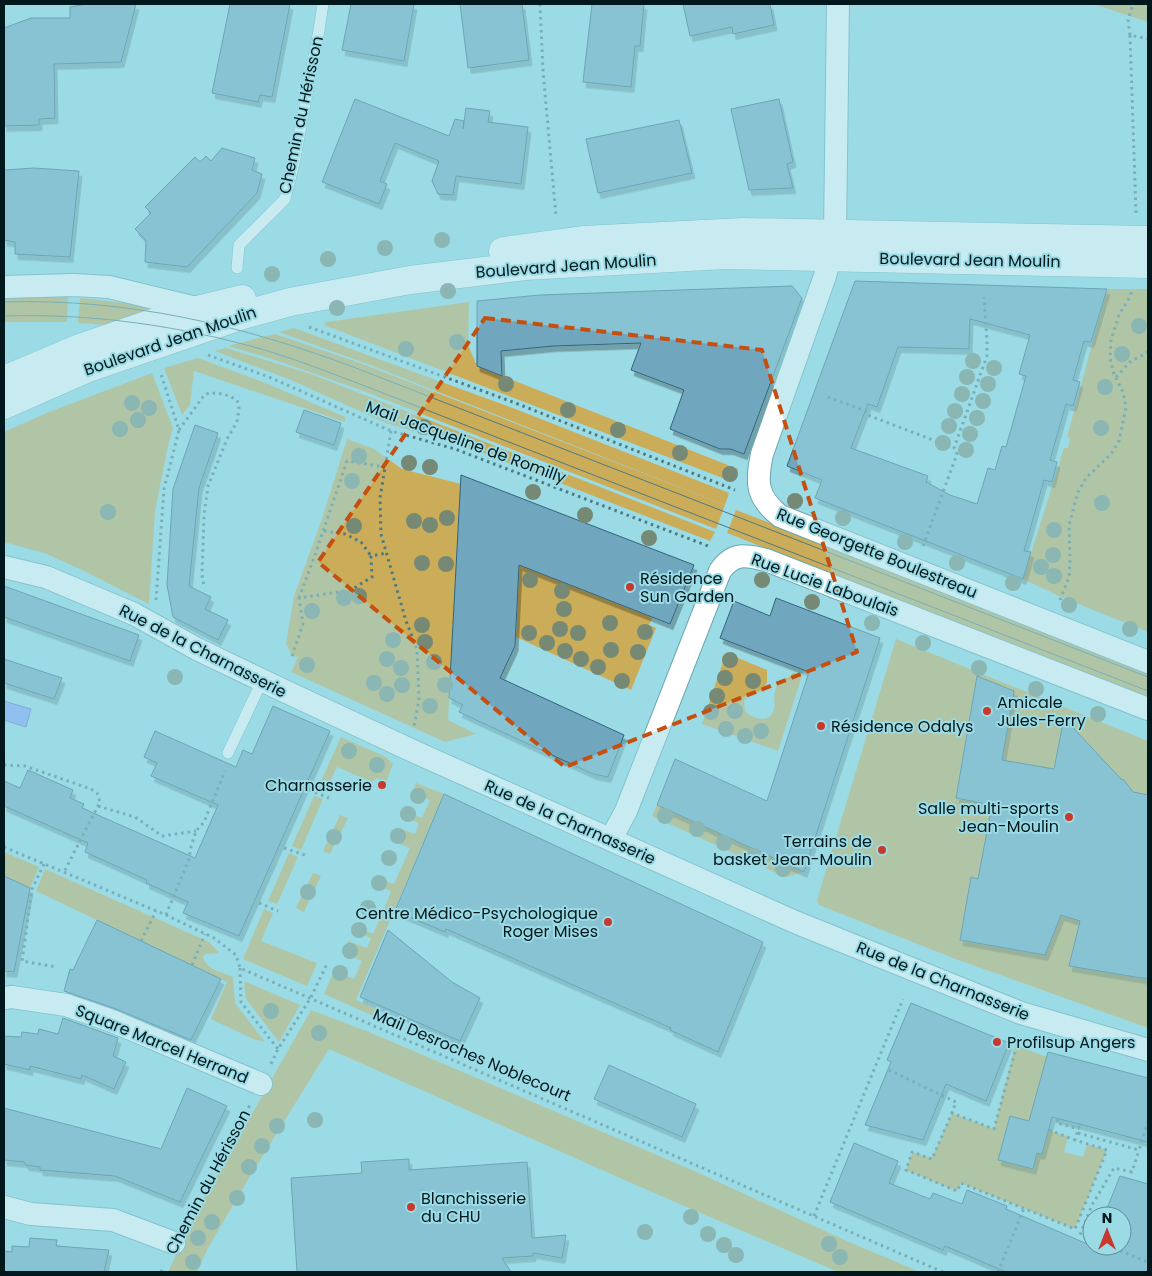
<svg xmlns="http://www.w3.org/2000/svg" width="1152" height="1276" font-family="Poppins,sans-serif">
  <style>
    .green { fill: #cbac58 }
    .water { fill: #84a1fb; stroke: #5c78b8 }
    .building { fill: #71a6bf; stroke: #31657c; fill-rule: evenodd; filter: url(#shadow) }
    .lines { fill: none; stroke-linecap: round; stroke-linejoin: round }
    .lane-casing { stroke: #67a6b1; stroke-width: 12 }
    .street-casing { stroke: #67a6b1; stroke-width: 24 }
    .secondary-casing { stroke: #67a6b1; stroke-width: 29 }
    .path { stroke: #4e7a82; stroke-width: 3; stroke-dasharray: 2.5 4; stroke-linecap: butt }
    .lane { stroke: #fff; stroke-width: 11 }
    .street { stroke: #fff; stroke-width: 22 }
    .secondary { stroke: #fff; stroke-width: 28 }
    .tram { stroke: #4d7981; stroke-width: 1 }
    .tree { fill: #768975 }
    .marked { fill: none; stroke: #c54f0e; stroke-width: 4; stroke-dasharray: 10 6; stroke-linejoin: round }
    .poi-dot { fill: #c6392c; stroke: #9bdbe6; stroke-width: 2 }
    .labels { text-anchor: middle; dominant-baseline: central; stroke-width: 4; stroke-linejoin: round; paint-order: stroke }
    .street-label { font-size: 16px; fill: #00181c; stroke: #9bdbe6 }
    .poi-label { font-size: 16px; fill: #00181c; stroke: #9bdbe6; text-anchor: start }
  </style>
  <defs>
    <filter id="shadow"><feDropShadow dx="3" dy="5.5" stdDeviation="0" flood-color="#0004"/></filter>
  </defs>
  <rect width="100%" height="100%" fill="#9bdbe6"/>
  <g class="green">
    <path d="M 1093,4 L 1148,4 L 1148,22 Z"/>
    <path d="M 1107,289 L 1148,289 L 1148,632 L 1061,597 L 1023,579 L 1064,448 L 1068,448 L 1070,438 L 1067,437 Z"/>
    <path d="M 4,296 L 68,297 L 67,322 L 4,322 Z"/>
    <path d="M 80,298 L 159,307 L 107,325 L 78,323 Z"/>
    <path d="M 469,302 L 468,345 L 477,366 L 738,469 L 733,482 L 324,325 L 326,322 Z"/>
    <path d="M 294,328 L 518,410 L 729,493 L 725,505 L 370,365 L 279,332 Z"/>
    <path d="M 275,334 L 363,364 L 725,505 L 716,529 L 358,389 L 272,359 L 228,346 Z"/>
    <path d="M 226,348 L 311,374 L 715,532 L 710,541 L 462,445 L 386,423 L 291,380 L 215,351 Z"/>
    <path d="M 198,358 L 268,384 L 345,417 L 345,422 L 194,371 L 190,405 L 182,415 L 164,368 Z"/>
    <path d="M 152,373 L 173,428 L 168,446 L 155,511 L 149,604 L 80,569 L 44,553 L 4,542 L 4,432 L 49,412 Z"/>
    <path d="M 347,439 L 374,449 L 402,469 L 461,484 L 448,720 L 476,734 L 445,742 L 291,672 L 298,657 L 292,656 L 286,643 L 294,596 L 322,519 Z"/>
    <path d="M 736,510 L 1148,670 L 1148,697 L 727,533 Z"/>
    <path d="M 519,565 L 653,617 L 649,625 L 656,628 L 631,690 L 516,637 Z"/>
    <path d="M 896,639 L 1148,741 L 1148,1028 L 953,958 L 819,905 L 817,900 Z"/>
    <path d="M 726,653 L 767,670 L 767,682 L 763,691 L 747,697 L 744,701 L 745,711 C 752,718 768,724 773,712 C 778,700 769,696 780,681 L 790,677 L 793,673 L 802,676 L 778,751 L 702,724 Z"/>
    <path d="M 341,737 L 386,757 L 393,764 L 386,782 L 377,778 L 372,782 L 337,767 L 325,793 L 317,790 Z"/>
    <path d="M 416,783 L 444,794 L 356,1000 L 381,1011 L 378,1018 L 324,994 L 334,971 L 354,979 L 362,961 L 343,953 L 348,941 L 367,948 L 371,938 L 353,930 L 354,926 L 373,934 L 381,916 L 362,908 L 364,904 L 383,912 L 391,891 L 371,884 L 374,877 L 394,884 L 410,848 L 390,840 L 396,827 L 415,834 L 419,823 L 401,816 L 404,811 L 422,818 L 430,800 L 412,793 Z"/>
    <path d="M 314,796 L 323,799 L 301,850 L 292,846 Z"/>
    <path d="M 657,805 L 804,872 L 785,877 L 652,816 Z"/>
    <path d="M 340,815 L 348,818 L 330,854 L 323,851 Z"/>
    <path d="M 4,852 L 39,867 L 30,888 L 4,876 Z"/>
    <path d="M 289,853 L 298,857 L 277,904 L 268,901 Z"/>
    <path d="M 45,869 L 209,942 L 219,953 L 205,954 L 203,957 C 207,970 222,972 233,977 L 235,1003 L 265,1042 L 253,1039 L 211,1019 L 227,982 L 36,891 Z"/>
    <path d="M 313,873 L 321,876 L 304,912 L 296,908 Z"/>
    <path d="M 264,909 L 273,913 L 261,941 L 317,963 L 307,986 L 243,959 Z"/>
    <path d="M 244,981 L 300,1005 L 279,1042 L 246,999 Z"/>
    <path d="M 311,1010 L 369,1032 L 699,1173 L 849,1242 L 920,1272 L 838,1272 L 638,1186 L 329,1049 L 249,1178 L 208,1248 L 197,1272 L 168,1272 L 200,1205 Z"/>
    <path d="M 1015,1045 L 1047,1057 L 1026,1135 L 1023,1120 L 1010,1116 L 998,1160 L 1033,1169 L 1037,1153 L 1042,1154 L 1049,1130 L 1068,1137 L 1064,1152 L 1083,1157 L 1087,1144 L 1107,1150 L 1075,1229 L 961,1183 L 957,1191 L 906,1170 L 912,1152 L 932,1158 L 952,1113 L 994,1129 Z"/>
  </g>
  <path class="water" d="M 4,701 L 31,709 L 26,727 L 4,720 Z"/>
  <g class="building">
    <path d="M 87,4 L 136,4 L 121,62 L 54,64 L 55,118 L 39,119 L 39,125 L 4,126 L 4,28 L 31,18 L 70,18 L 70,7 Z"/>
    <path d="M 230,4 L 290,4 L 272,97 L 260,95 L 258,102 L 212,93 Z"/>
    <path d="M 351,4 L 414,4 L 404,61 L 342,50 Z"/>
    <path d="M 460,4 L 522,4 L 529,60 L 468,68 Z"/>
    <path d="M 592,4 L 644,4 L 640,46 L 635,46 L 631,87 L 583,82 Z"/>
    <path d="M 683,4 L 770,4 L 774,25 L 733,34 L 732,27 L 690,36 Z"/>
    <path d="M 355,99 L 449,136 L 455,119 L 464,121 L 463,129 L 466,108 L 490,111 L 488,122 L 528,127 L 521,184 L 456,176 L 453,195 L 438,194 L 432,181 L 439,161 L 395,143 L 380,181 L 387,184 L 379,204 L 322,182 Z"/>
    <path d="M 779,99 L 793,162 L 787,164 L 793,188 L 749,190 L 731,109 Z"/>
    <path d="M 679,120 L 692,173 L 598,193 L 586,139 Z"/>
    <path d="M 222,148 L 255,158 L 252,170 L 262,174 L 257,193 L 187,267 L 145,262 L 146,240 L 135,229 L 151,213 L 145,207 L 195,157 L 200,162 L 206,156 L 211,161 Z"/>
    <path d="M 34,168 L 79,171 L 70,257 L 15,254 L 15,242 L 4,240 L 4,170 Z"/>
    <path d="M 855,281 L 1107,289 L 1091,342 L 1084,341 L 1073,380 L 1080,382 L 1073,406 L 1066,404 L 1050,460 L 1057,462 L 1052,482 L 1044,480 L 1024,551 L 1031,552 L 1023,579 L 815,498 L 822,480 L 787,466 ZM 970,319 L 1030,335 L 1019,374 L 1026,376 L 1006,447 L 1002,446 L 995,470 L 988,468 L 977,504 L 950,495 L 926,482 L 928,476 L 851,448 L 868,404 L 877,407 L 898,347 L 969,349 Z"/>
    <path d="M 792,286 L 802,298 L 744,454 L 730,449 L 720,449 L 670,429 L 684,390 L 631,370 L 641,343 L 553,346 L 501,351 L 502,376 L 477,366 L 477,301 L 540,295 Z"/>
    <path d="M 304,410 L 341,423 L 334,445 L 296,432 Z"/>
    <path d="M 195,425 L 218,433 L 199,488 L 189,586 L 211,597 L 205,609 L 228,620 L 218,640 L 173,617 L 167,585 L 173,489 Z"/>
    <path d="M 461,475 L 694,565 L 670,624 L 519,565 L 515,646 L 500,678 L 624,735 L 608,777 L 593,774 L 459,712 L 463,705 L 449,698 Z"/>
    <path d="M 4,586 L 139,635 L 130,661 L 4,617 Z"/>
    <path d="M 776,598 L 880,638 L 804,872 L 657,805 L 675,759 L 767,801 L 809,672 L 720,638 L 734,601 L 770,616 Z"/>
    <path d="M 4,659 L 62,678 L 54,699 L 4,683 Z"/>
    <path d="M 977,676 L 1014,691 L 1002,760 L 1054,769 L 1064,718 L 1121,779 L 1124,780 L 1133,792 L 1148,795 L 1148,979 L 1069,966 L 1080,921 L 1061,915 L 1045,955 L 960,940 L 971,877 L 978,879 L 992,805 L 956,798 Z"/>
    <path d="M 273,706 L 330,731 L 239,936 L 183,913 L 188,902 L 146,883 L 147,880 L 85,852 L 88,843 L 4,806 L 4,781 L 20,788 L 28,770 L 73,790 L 70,798 L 84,804 L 82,808 L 195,858 L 218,805 L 151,776 L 157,763 L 144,757 L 155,731 L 236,767 L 243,750 L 252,754 Z"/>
    <path d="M 444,794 L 763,942 L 718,1052 L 670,1030 L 671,1028 L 446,929 L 445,932 L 395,911 Z"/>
    <path d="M 4,876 L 30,888 L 14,972 L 4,971 Z"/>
    <path d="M 97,920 L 221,979 L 191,1040 L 116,1009 L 64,991 L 70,969 L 73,970 Z"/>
    <path d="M 388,930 L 452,982 L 480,998 L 460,1041 L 360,997 Z"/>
    <path d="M 911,1003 L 1009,1043 L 986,1101 L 946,1084 L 923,1140 L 865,1125 L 891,1062 L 887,1060 Z"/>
    <path d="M 63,1018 L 118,1038 L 113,1056 L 126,1062 L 114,1089 L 82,1075 L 81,1079 L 30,1066 L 30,1070 L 4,1064 L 4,1036 L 21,1037 L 22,1032 L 38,1034 L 39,1029 L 58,1034 Z"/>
    <path d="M 1048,1052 L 1148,1078 L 1148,1142 L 1052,1117 L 1042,1154 L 1037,1153 L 1033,1169 L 998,1160 L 1010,1116 L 1029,1121 Z"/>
    <path d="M 609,1065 L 696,1104 L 682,1137 L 594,1099 Z"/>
    <path d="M 187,1088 L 227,1106 L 180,1202 L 115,1176 L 40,1170 L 40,1167 L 26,1165 L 24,1162 L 4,1160 L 4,1108 L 161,1149 Z"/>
    <path d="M 854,1143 L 898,1161 L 889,1183 L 930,1199 L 933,1193 L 962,1204 L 967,1190 L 1007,1206 L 1006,1209 L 1092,1246 L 1122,1246 L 1122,1216 L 1104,1216 L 1120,1176 L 1148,1184 L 1148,1272 L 1006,1272 L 945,1246 L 943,1250 L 830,1202 Z"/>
    <path d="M 409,1159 L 409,1170 L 527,1162 L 532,1238 L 566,1235 L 562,1258 L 533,1253 L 533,1256 L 502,1258 L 511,1272 L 297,1272 L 291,1178 L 362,1173 L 361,1162 Z"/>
    <path d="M 30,1238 L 57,1240 L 56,1246 L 109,1250 L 104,1272 L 4,1272 L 4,1251 L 12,1252 L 12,1246 L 29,1247 Z"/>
  </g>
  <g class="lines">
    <defs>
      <g id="lane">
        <path d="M 237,268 L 239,245 L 285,199 L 294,163 L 319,30 L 323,4"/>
        <path d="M 228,753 L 262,681"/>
      </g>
      <g id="street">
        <path d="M 835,233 L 838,4"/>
        <path d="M 830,257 L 825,276 L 762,454 C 756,482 756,497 780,516 L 1148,662"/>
        <path d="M 4,287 L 74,285 L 109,287 L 200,309"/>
        <path d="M 4,567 L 46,577 L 134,614 L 197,649 L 278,688 L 415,752 L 795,922 L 1021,1013 L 1148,1050"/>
        <path d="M 611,839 L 626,811 L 720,571 C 733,552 746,555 766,560 L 1148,709"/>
        <path d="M 4,998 L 12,997 L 66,1005 L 112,1021 L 261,1084"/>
        <path d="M 4,1207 L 31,1214 L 113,1220 L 174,1243"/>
      </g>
      <g id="secondary">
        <path d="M 503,251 L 583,240 L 744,232 L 1148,240"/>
        <path d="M 4,380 L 80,348 L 176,315 L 242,299"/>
        <path d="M 4,405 L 88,368 L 243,315 L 290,302 L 410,280 L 525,266 L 725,255 L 1148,264"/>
      </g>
    </defs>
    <use href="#lane" class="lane-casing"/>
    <use href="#street" class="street-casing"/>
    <use href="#secondary" class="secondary-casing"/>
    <g class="path">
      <path d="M 540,4 L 543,71 L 556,216"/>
      <path d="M 1130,35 L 1128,20 L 1133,4"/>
      <path d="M 1136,213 L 1130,35 L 1148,39"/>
      <path d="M 309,327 L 518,404 L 735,490"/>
      <path d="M 208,355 L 269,377 L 391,431 L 455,449 L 708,546"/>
      <path d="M 1116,377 L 1130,362 L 1148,352"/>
      <path d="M 828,397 L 868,412 L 870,416 L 954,448"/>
      <path d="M 179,430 L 205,394 C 218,392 226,394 237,400 L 239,408 L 237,422 L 227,439 L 208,486 L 204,515 L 202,575 L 204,586"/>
      <path d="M 391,431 L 380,498 L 381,534 L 406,621 L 417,649 L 419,700 L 414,726"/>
      <path d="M 324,531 L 345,534 L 361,542 L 371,556"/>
      <path d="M 923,546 L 957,454 L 954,448 L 987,356 L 987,342 L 984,297"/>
      <path d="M 299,598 L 316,552 L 347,461 L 385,467"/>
      <path d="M 156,600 L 164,489 L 179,430 L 160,371"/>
      <path d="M 1060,600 L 1069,577 L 1070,561 L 1069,525 L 1078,492 L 1086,478 L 1111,454 L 1119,441 L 1126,407 L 1123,392 L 1114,374 L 1110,358 L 1111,340 L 1119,315 L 1131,295 L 1131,290"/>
      <path d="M 292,656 L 303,624 L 299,598 L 351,590 L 372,577 L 371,556 L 387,553"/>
      <path d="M 4,765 L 25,766 L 91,789 L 97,793 L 100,802 L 64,872"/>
      <path d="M 309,790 L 329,798"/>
      <path d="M 98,806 L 135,817 L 162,836 L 196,831"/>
      <path d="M 4,847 L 166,915 L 214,938 L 236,955 L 240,968 L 943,1272"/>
      <path d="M 284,848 L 305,855"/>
      <path d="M 44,864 L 32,889 L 22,961 L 56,967"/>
      <path d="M 259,903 L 278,911"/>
      <path d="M 166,915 L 189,859 L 191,847 L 196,831 L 204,822 L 225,771"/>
      <path d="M 141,941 L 156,911"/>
      <path d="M 192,965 L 205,934"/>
      <path d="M 240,968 L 241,1002 L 278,1049"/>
      <path d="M 1015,1052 L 994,1129 L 952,1113 L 932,1159 L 912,1152 L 906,1170 L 957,1191 L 961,1183 L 1075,1229 L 1107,1150 L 1075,1140 L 1080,1124"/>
      <path d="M 271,1064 L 278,1049 L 310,999 L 328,962"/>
      <path d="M 889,1070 L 956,1102 L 952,1113"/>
      <path d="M 1058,1119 L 1057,1123 L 1079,1129"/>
      <path d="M 1049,1130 L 1075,1140"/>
      <path d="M 1078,1133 L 1139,1150 L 1148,1122"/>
      <path d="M 814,1216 L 903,999"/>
      <path d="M 186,1222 L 250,1105"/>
      <path d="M 1092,1239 L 1080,1235 L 1092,1205 L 1114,1168 L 1132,1172 L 1139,1150"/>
      <path d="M 1108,1246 L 1148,1262"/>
      <path d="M 161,1272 L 164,1266"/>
      <path d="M 998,1272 L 1024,1208"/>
    </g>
    <use href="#lane" class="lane"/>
    <use href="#street" class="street"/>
    <use href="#secondary" class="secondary"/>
    <g class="tram">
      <path d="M 4,302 C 127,298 242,325 356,368 L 1148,677"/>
      <path d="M 4,316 C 93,313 182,326 268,351 C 301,361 333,374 365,386 L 1148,691"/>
    </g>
  </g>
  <g class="tree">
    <circle cx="442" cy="240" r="8"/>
    <circle cx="385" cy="248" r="8"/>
    <circle cx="328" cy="259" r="8"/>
    <circle cx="272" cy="274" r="8"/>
    <circle cx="448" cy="291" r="8"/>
    <circle cx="337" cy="308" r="8"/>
    <circle cx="1139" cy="326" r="8"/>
    <circle cx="457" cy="342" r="8"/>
    <circle cx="406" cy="349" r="8"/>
    <circle cx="1122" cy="354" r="8"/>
    <circle cx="973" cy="361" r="8"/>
    <circle cx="994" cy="368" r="8"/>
    <circle cx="967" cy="377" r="8"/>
    <circle cx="506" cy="384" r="8"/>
    <circle cx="988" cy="384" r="8"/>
    <circle cx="1105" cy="387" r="8"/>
    <circle cx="962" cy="394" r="8"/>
    <circle cx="983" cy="401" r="8"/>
    <circle cx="132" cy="403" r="8"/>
    <circle cx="149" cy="408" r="8"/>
    <circle cx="568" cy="410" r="8"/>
    <circle cx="955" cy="411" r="8"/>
    <circle cx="977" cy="418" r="8"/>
    <circle cx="138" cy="420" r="8"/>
    <circle cx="949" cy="426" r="8"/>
    <circle cx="424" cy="427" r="8"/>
    <circle cx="1101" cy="428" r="8"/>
    <circle cx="120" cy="429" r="8"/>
    <circle cx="618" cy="430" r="8"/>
    <circle cx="970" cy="434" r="8"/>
    <circle cx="943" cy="443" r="8"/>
    <circle cx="966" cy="450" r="8"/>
    <circle cx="680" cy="453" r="8"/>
    <circle cx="359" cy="456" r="8"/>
    <circle cx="409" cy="463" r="8"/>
    <circle cx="430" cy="467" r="8"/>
    <circle cx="730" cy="474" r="8"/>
    <circle cx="352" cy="481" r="8"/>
    <circle cx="533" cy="492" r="8"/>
    <circle cx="795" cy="501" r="8"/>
    <circle cx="1102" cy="503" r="8"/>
    <circle cx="108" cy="512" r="8"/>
    <circle cx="585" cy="515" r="8"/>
    <circle cx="447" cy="518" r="8"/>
    <circle cx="843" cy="518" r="8"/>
    <circle cx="414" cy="521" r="8"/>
    <circle cx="430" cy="525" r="8"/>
    <circle cx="354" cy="526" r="8"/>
    <circle cx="1054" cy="530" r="8"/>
    <circle cx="649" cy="538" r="8"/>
    <circle cx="905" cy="542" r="8"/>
    <circle cx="1053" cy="555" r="8"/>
    <circle cx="422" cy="563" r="8"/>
    <circle cx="957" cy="563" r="8"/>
    <circle cx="446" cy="564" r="8"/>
    <circle cx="1041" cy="567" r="8"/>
    <circle cx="1054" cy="576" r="8"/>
    <circle cx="530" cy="580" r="8"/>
    <circle cx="762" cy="580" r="8"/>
    <circle cx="1013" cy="583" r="8"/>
    <circle cx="562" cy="591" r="8"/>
    <circle cx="359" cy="596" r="8"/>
    <circle cx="344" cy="598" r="8"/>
    <circle cx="812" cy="602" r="8"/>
    <circle cx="1069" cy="605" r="8"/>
    <circle cx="564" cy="609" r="8"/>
    <circle cx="312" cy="611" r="8"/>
    <circle cx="610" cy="623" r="8"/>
    <circle cx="872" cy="623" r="8"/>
    <circle cx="422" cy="625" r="8"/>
    <circle cx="560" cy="629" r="8"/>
    <circle cx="1130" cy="629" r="8"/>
    <circle cx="645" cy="632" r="8"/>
    <circle cx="529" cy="633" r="8"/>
    <circle cx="578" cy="633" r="8"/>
    <circle cx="393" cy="640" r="8"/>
    <circle cx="425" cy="642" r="8"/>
    <circle cx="547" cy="643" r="8"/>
    <circle cx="923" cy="643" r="8"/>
    <circle cx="611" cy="650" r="8"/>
    <circle cx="565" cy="651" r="8"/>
    <circle cx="638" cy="652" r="8"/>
    <circle cx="387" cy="659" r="8"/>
    <circle cx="581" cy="659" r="8"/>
    <circle cx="730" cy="660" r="8"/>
    <circle cx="434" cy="662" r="8"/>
    <circle cx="307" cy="665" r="8"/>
    <circle cx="598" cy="667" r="8"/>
    <circle cx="401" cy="668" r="8"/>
    <circle cx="979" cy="668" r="8"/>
    <circle cx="175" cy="677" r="8"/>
    <circle cx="725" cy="678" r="8"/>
    <circle cx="622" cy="681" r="8"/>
    <circle cx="753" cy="681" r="8"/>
    <circle cx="374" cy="683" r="8"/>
    <circle cx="402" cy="685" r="8"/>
    <circle cx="445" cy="685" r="8"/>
    <circle cx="1036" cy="689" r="8"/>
    <circle cx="387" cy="694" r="8"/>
    <circle cx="717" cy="696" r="8"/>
    <circle cx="430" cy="706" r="8"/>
    <circle cx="735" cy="711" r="8"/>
    <circle cx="711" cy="712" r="8"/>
    <circle cx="1098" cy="714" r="8"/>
    <circle cx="726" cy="729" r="8"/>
    <circle cx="761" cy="731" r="8"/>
    <circle cx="745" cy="736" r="8"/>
    <circle cx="349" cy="751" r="8"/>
    <circle cx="377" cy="765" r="8"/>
    <circle cx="418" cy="796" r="8"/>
    <circle cx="408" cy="814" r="8"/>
    <circle cx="665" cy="816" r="8"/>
    <circle cx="697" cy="829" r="8"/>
    <circle cx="398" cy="836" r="8"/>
    <circle cx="334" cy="837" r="8"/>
    <circle cx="724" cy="843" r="8"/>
    <circle cx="754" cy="856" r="8"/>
    <circle cx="389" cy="858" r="8"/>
    <circle cx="783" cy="869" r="8"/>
    <circle cx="379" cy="883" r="8"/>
    <circle cx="308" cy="892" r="8"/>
    <circle cx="368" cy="908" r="8"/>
    <circle cx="359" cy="930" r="8"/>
    <circle cx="350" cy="951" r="8"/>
    <circle cx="340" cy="973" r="8"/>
    <circle cx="271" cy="1011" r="8"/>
    <circle cx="319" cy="1033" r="8"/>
    <circle cx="315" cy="1120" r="8"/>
    <circle cx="277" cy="1126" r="8"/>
    <circle cx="262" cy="1146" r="8"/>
    <circle cx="249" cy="1167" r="8"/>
    <circle cx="237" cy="1198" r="8"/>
    <circle cx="691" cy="1217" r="8"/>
    <circle cx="212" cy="1222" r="8"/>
    <circle cx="645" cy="1232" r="8"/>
    <circle cx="708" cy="1234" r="8"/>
    <circle cx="198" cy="1238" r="8"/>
    <circle cx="829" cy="1244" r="8"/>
    <circle cx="724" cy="1245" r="8"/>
    <circle cx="736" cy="1255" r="8"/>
    <circle cx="840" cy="1257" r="8"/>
    <circle cx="193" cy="1262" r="8"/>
  </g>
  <path d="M0 0H1152V1276H0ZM 485,318 L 762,350 L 857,652 L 565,767 L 318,562 Z" fill="#9bdbe6" fill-opacity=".55" fill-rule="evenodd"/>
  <path class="marked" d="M 485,318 L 762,350 L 857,652 L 565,767 L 318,562 Z"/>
  <g class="poi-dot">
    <circle cx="630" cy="587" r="5"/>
    <circle cx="987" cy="711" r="5"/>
    <circle cx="821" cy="726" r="5"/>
    <circle cx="382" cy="785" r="5"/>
    <circle cx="1069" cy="817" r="5"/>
    <circle cx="882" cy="850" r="5"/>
    <circle cx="608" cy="922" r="5"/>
    <circle cx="997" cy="1042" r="5"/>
    <circle cx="411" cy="1207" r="5"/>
  </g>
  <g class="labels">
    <g class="street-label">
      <text transform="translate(301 115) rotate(-78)">Chemin du Hérisson</text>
      <text transform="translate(970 260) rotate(1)">Boulevard Jean Moulin</text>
      <text transform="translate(566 266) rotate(-4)">Boulevard Jean Moulin</text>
      <text transform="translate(170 341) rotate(-19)">Boulevard Jean Moulin</text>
      <text transform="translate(466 442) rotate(20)">Mail Jacqueline de Romilly</text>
      <text transform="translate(877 553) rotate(22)">Rue Georgette Boulestreau</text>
      <text transform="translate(825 585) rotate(20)">Rue Lucie Laboulais</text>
      <text transform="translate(203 651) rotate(27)">Rue de la Charnasserie</text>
      <text transform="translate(570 822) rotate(24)">Rue de la Charnasserie</text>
      <text transform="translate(943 981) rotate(22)">Rue de la Charnasserie</text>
      <text transform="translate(162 1044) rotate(22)">Square Marcel Herrand</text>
      <text transform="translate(472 1055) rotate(23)">Mail Desroches Noblecourt</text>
      <text transform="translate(208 1182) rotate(-62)">Chemin du Hérisson</text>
    </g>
    <g class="poi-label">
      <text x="640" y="578">Résidence<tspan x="640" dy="18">Sun Garden</tspan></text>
      <text x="997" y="702">Amicale<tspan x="997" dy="18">Jules-Ferry</tspan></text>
      <text x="831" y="726">Résidence Odalys</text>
      <text x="372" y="785" text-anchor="end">Charnasserie</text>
      <text x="1059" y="808" text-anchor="end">Salle multi-sports<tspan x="1059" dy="18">Jean-Moulin</tspan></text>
      <text x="872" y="841" text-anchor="end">Terrains de<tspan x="872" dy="18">basket Jean-Moulin</tspan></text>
      <text x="598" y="913" text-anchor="end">Centre Médico-Psychologique<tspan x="598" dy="18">Roger Mises</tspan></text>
      <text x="1007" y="1042">Profilsup Angers</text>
      <text x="421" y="1198">Blanchisserie<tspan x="421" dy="18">du CHU</tspan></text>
    </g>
  </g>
  <rect width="1152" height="1276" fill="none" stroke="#00181c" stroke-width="10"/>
  <g transform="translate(1107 1231)"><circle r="24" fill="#9bdbe6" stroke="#5d8d95"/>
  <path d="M0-4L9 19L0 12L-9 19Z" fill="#c6392c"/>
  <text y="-8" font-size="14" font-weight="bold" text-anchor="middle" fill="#00181c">N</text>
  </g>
</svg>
